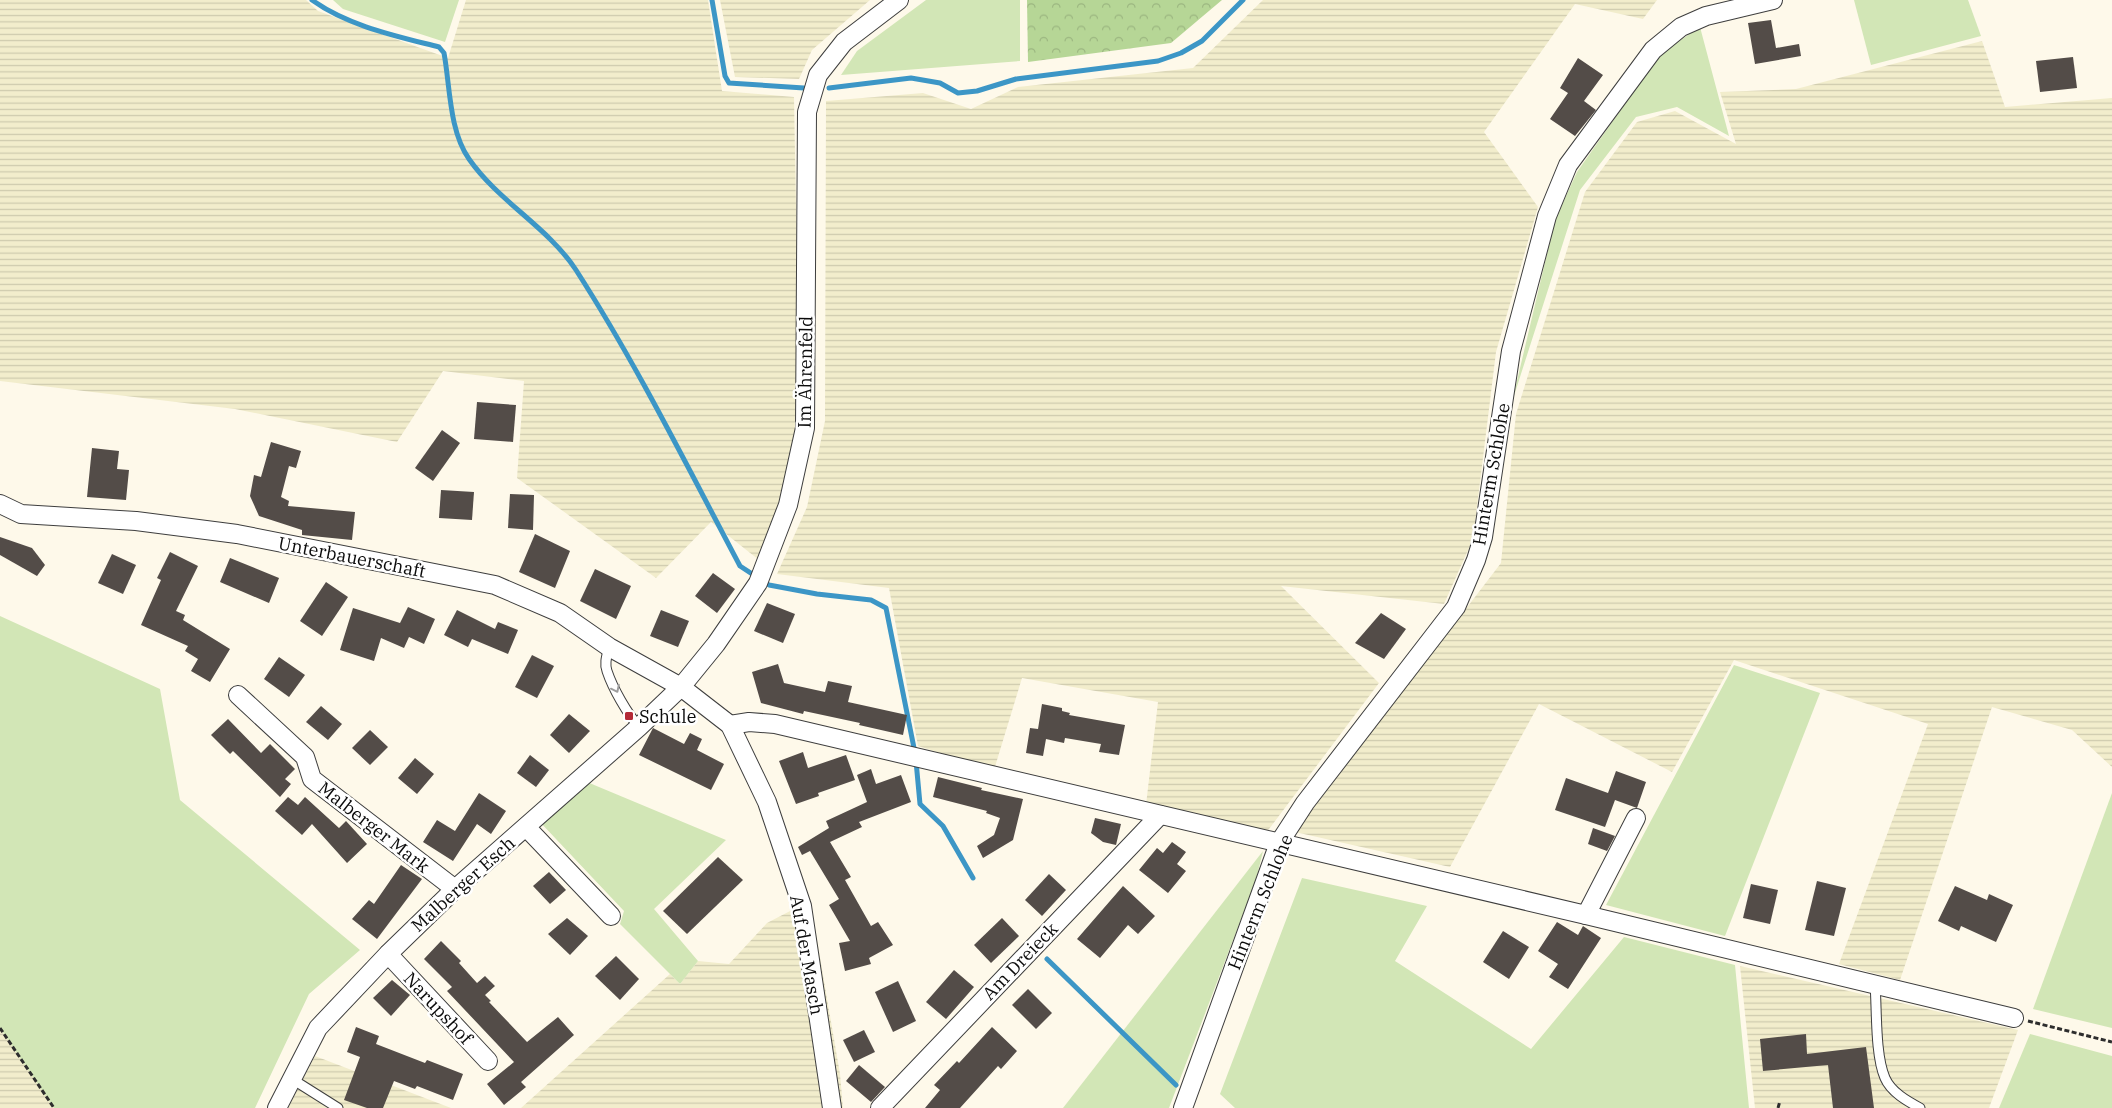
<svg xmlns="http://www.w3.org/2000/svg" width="2112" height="1108" font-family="'IBM Plex Serif',serif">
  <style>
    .farmland { fill: url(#farmland-rules) }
    .green { fill: #d2e6b6 }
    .forest { fill: url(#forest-crowns) }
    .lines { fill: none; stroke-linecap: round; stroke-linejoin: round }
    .stream { stroke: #3c96c6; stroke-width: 5 }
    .building { fill: #534c48 }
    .service-casing { stroke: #3e3e3e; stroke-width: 11 }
    .minor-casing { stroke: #3e3e3e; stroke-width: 20 }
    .path { stroke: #2d2d2d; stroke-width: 3; stroke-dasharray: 5 2.5; stroke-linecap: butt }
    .service { stroke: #fff; stroke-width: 9 }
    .minor { stroke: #fff; stroke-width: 18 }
    .oneway { stroke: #9d9d9d }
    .poi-dot { fill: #b42a38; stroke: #fff; stroke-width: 2 }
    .labels { text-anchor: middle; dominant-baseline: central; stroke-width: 5; stroke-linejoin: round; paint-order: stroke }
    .street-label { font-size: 18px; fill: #0b0b0b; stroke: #fff }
    .poi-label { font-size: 18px; fill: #0b0b0b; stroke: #fff; text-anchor: start }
  </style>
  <defs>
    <pattern id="farmland-rules" width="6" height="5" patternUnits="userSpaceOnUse" patternTransform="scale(1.25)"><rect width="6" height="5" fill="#f2edcc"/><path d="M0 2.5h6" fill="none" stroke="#cecaae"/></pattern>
    <pattern id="forest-crowns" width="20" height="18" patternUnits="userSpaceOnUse" patternTransform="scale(1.25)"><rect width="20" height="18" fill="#b6d696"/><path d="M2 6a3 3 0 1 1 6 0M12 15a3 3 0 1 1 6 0" fill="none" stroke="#9bb680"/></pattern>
  </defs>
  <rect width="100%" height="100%" fill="#fef9ea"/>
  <g class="farmland">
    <path d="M 0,0 L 306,0 L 318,11 L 448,58 L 466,0 L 708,0 L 722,91 L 794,97 L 800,429 L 785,502 L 759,560 L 711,522 L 656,578 L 517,478 L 524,381 L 443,371 L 397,442 L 235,409 L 0,381 Z"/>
    <path d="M 720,0 L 870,0 L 812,50 L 799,79 L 735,77 Z"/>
    <path d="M 1263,0 L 1657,0 L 1643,19 L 1575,4 L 1484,132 L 1538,207 L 1496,352 L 1473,539 L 1444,604 L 1281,586 L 1379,683 L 1266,833 L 1146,805 L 1158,702 L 1022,678 L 994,770 L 918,746 L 889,588 L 777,574 L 807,507 L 825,421 L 826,101 L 923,93 L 971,109 L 1018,87 L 1193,68 Z"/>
    <path d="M 1982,41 L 2005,107 L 2112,98 L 2112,767 L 2072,730 L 1992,707 L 1900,980 L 1839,964 L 1928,724 L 1734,660 L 1672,772 L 1539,704 L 1450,867 L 1295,832 L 1501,563 L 1516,414 L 1585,192 L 1637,122 L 1675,111 L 1736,144 L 1720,92 L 1796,89 Z"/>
    <path d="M 792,910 L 813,917 L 840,1074 L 843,1108 L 521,1108 L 670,974 L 680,984 L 698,961 L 729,964 L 767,923 Z"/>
    <path d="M 1740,966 L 2018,1030 L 1989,1108 L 1755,1108 Z"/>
    <path d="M 0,1029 L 27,1066 L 54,1108 L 0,1108 Z"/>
    <path d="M 315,1056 L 451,1108 L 288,1108 Z"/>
  </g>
  <g class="green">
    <path d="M 333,0 L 459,0 L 445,42 L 343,9 Z"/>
    <path d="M 926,0 L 1020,0 L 1020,61 L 841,75 L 857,51 Z"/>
    <path d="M 1854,0 L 1968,0 L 1981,36 L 1871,65 Z"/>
    <path d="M 1700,27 L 1729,136 L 1677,107 L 1636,117 L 1580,190 L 1512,402 L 1555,220 L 1577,172 L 1660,54 Z"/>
    <path d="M 0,616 L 160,689 L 180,800 L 360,950 L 309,994 L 255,1108 L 54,1108 L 0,1028 Z"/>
    <path d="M 1734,665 L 1820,693 L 1725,936 L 1606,905 Z"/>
    <path d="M 587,782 L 726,840 L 654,909 L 698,961 L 680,984 L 620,924 L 624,911 L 539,821 Z"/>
    <path d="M 2112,793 L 2112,1028 L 2033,1009 Z"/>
    <path d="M 1263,851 L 1256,880 L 1169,1108 L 1063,1108 Z"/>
    <path d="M 1302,878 L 1427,906 L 1395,961 L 1531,1049 L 1624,937 L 1735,965 L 1749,1108 L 1235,1108 L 1220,1094 Z"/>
    <path d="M 2030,1034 L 2112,1056 L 2112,1108 L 1999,1108 Z"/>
  </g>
  <path class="forest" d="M 1027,0 L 1222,0 L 1171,43 L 1028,62 Z"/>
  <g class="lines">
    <g class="stream">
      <path d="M 312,0 C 348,26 396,36 439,47 L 444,53 C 450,85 449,131 469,159 C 499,202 548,227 576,270 C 637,365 687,466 740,566 L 769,585 L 817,594 L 871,600 L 886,608 L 915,753"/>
      <path d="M 712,0 L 725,76 L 729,83 L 804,88"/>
      <path d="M 829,88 L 911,78 L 940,83 L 958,93 L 977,91 L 1016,79 L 1158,61 L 1181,53 L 1202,41 L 1243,0"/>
      <path d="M 916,761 L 920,804 L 943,826 L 973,878"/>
      <path d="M 1047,959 L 1176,1085"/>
    </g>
  </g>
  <g class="building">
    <path d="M 1771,20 L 1776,48 L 1799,44 L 1801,56 L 1755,64 L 1748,23 Z"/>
    <path d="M 2073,57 L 2077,88 L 2040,92 L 2036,61 Z"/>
    <path d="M 1578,58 L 1603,75 L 1584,101 L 1596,110 L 1575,136 L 1550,119 L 1568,93 L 1560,88 Z"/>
    <path d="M 477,402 L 516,405 L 513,442 L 474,439 Z"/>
    <path d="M 442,430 L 460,443 L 433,481 L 415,468 Z"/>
    <path d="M 271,442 L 301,451 L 296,468 L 289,466 L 281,497 L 289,501 L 288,506 L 355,512 L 352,540 L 302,535 L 302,530 L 259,516 L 250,496 L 254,475 L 261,477 Z"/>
    <path d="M 92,448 L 119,451 L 117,469 L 129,470 L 126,500 L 87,497 Z"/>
    <path d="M 441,490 L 474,492 L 472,520 L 439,518 Z"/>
    <path d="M 510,494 L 534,495 L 533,530 L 508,528 Z"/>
    <path d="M 535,534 L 570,551 L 555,588 L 519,572 Z"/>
    <path d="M 0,537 L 32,548 L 45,565 L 37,576 L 0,555 Z"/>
    <path d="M 170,552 L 198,566 L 176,611 L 185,615 L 183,620 L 230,649 L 210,682 L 191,671 L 198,659 L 185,651 L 188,646 L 141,625 L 161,580 L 157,578 Z"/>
    <path d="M 112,554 L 136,565 L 123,594 L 98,583 Z"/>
    <path d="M 230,558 L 279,578 L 269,603 L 220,582 Z"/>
    <path d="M 595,569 L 631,586 L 616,619 L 580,601 Z"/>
    <path d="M 713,573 L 735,589 L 717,613 L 695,596 Z"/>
    <path d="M 326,582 L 348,597 L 322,636 L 300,621 Z"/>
    <path d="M 767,603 L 795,614 L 783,643 L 754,631 Z"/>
    <path d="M 408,607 L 435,619 L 424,644 L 409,637 L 404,648 L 381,638 L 374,661 L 340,650 L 353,608 L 400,623 Z"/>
    <path d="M 457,610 L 495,629 L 498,622 L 518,630 L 508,654 L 472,639 L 468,647 L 444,635 Z"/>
    <path d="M 661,610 L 689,621 L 678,647 L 650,636 Z"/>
    <path d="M 1381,613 L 1406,629 L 1384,659 L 1355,643 Z"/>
    <path d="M 532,655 L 554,666 L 537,698 L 515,687 Z"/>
    <path d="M 279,657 L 305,675 L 289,697 L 264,679 Z"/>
    <path d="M 778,664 L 784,683 L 825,692 L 828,681 L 852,686 L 848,702 L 907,715 L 903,735 L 859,725 L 860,723 L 804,711 L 803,714 L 761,703 L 752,672 Z"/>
    <path d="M 1042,704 L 1062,708 L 1062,711 L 1070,713 L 1069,715 L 1125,725 L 1119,755 L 1099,752 L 1101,744 L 1065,738 L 1064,743 L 1046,739 L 1043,756 L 1026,753 L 1030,728 L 1038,729 Z"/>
    <path d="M 321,706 L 342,724 L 328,740 L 306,722 Z"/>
    <path d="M 569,714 L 590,731 L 569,753 L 550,735 Z"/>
    <path d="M 228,719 L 261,753 L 270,744 L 295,769 L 285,779 L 291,784 L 280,797 L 233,751 L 230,754 L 211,735 Z"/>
    <path d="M 653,728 L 684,744 L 690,733 L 702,739 L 697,750 L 724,764 L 711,790 L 639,755 Z"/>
    <path d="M 370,730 L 388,747 L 370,765 L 352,748 Z"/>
    <path d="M 803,752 L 808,768 L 846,755 L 855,780 L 818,793 L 819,796 L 796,804 L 779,761 Z"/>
    <path d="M 530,755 L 549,770 L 536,787 L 517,773 Z"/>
    <path d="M 415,758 L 434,774 L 417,794 L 398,778 Z"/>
    <path d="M 871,769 L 876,784 L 901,775 L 911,802 L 859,822 L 862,827 L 830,842 L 851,877 L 845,880 L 871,926 L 878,922 L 893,945 L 869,958 L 871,964 L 845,971 L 839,943 L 850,941 L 829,905 L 839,899 L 810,851 L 802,855 L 798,847 L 829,828 L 826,821 L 867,802 L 857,775 Z"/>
    <path d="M 1616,771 L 1646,782 L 1637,808 L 1615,800 L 1605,827 L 1555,810 L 1566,778 L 1608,793 Z"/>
    <path d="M 938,777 L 982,788 L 981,790 L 1023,799 L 1013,840 L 983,858 L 977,846 L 994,835 L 1000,818 L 986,813 L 987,811 L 933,797 Z"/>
    <path d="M 479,793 L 506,811 L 491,834 L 477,824 L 453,861 L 423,842 L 437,820 L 455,831 Z"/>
    <path d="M 288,797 L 298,805 L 305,797 L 339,828 L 346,821 L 367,844 L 347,863 L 312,824 L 302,835 L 275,811 Z"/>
    <path d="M 1095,818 L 1121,824 L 1116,845 L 1103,842 L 1091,833 Z"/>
    <path d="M 1593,828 L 1615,836 L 1607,851 L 1588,844 Z"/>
    <path d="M 1172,842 L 1186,852 L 1177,864 L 1186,871 L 1168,893 L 1139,870 L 1157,848 L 1163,853 Z"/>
    <path d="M 718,857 L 743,880 L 687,934 L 663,911 Z"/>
    <path d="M 401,865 L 422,879 L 377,939 L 352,919 L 369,900 L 374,904 Z"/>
    <path d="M 549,872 L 566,890 L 550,904 L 533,886 Z"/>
    <path d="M 1049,874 L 1066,890 L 1042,916 L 1025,900 Z"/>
    <path d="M 1817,881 L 1846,888 L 1834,936 L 1805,930 Z"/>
    <path d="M 1751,884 L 1778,890 L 1770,924 L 1743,918 Z"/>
    <path d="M 1123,886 L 1155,916 L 1138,934 L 1128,925 L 1100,958 L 1077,939 Z"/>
    <path d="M 1955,886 L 1987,900 L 1989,894 L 2013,905 L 1996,942 L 1961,926 L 1959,931 L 1938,921 Z"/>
    <path d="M 567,918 L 588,936 L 570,955 L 548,934 Z"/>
    <path d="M 1002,918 L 1019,936 L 991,963 L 974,945 Z"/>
    <path d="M 1557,922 L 1578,935 L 1583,926 L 1601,938 L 1568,989 L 1549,977 L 1558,964 L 1538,951 Z"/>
    <path d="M 1503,931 L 1529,947 L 1509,979 L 1483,962 Z"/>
    <path d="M 441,941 L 461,961 L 459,963 L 477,983 L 485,976 L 495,986 L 485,995 L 491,1001 L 489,1002 L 527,1042 L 558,1017 L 574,1035 L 521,1082 L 526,1087 L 504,1105 L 487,1084 L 514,1062 L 447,991 L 452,987 L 424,959 Z"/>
    <path d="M 616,956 L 639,979 L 620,1000 L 595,976 Z"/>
    <path d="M 954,970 L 974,987 L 946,1019 L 926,1002 Z"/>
    <path d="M 392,980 L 410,995 L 391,1016 L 373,998 Z"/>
    <path d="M 898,981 L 916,1021 L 893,1032 L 875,992 Z"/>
    <path d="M 1028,989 L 1052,1013 L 1036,1029 L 1012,1005 Z"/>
    <path d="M 356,1027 L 379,1036 L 376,1044 L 425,1063 L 427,1060 L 463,1074 L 453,1100 L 417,1086 L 415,1089 L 394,1081 L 383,1108 L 367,1108 L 344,1100 L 360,1057 L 347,1052 Z"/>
    <path d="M 992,1027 L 1017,1051 L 1001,1069 L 998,1066 L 960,1108 L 925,1108 L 940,1090 L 934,1085 L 957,1061 L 959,1063 Z"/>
    <path d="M 864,1030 L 875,1052 L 854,1062 L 843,1040 Z"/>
    <path d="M 1806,1034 L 1807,1054 L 1866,1047 L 1874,1108 L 1833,1108 L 1828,1065 L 1763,1071 L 1760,1039 Z"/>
    <path d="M 859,1065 L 885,1087 L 871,1102 L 846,1081 Z"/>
  </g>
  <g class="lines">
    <defs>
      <g id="service">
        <path d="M 609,647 C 607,655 604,663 607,671 C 613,689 627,713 639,727"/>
        <path d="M 1875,984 C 1877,1010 1875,1055 1885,1078 C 1891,1092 1907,1101 1920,1108"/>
        <path d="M 292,1079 L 338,1108"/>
      </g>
      <g id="minor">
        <path d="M 0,504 L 21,514 L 136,521 L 237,534 L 495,585 L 560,613 L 609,647 L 681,687 L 730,725 L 767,802 L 802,906 L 832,1108"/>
        <path d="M 238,695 L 305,757 L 312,779 L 455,889"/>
        <path d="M 730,725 L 749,722 L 775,724 L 1586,915 L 2014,1018"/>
        <path d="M 526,827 L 611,916"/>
        <path d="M 1586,915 L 1636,818"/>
        <path d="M 388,954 L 488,1061"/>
        <path d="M 277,1108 L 318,1028 L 388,954 L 455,889 L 639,727 L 681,687 L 716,644 L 758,583 L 788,505 L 805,428 L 807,112 L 818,75 L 844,42 L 899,0"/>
        <path d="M 880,1108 L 1160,815"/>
        <path d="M 1183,1108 L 1279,843 L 1305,803 L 1456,607 L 1476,560 L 1483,537 L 1511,351 L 1547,216 L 1568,165 L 1653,50 L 1681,27 L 1706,16 L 1773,0"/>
      </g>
    </defs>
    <use href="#service" class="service-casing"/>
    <use href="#minor" class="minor-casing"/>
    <g class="path">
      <path d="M 2028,1021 L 2112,1042"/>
      <path d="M 0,1028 L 54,1108"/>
      <path d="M 1778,1108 L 1780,1101"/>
    </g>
    <use href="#service" class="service"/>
    <use href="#minor" class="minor"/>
  </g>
  <defs><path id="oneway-chevron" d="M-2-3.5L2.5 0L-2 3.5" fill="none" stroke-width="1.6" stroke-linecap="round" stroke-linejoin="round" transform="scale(1.25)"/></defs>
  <use class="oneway" href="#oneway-chevron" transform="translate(616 689) rotate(64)"/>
  <rect class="poi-dot" x="624" y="711" width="10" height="10" rx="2.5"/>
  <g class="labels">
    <g class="street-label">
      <text transform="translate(805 372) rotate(-89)">Im Ährenfeld</text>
      <text transform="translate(1491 474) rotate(-80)">Hinterm Schlohe</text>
      <text transform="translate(352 557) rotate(11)">Unterbauerschaft</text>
      <text transform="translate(374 827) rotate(38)">Malberger Mark</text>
      <text transform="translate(463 884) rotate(-42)">Malberger Esch</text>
      <text transform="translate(1260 902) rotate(-68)">Hinterm Schlohe</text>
      <text transform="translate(807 955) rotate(80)">Auf der Masch</text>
      <text transform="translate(1020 961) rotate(-46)">Am Dreieck</text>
      <text transform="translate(438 1008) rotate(47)">Narupshof</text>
    </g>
    <g class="poi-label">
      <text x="639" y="716">Schule</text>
    </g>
  </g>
</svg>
